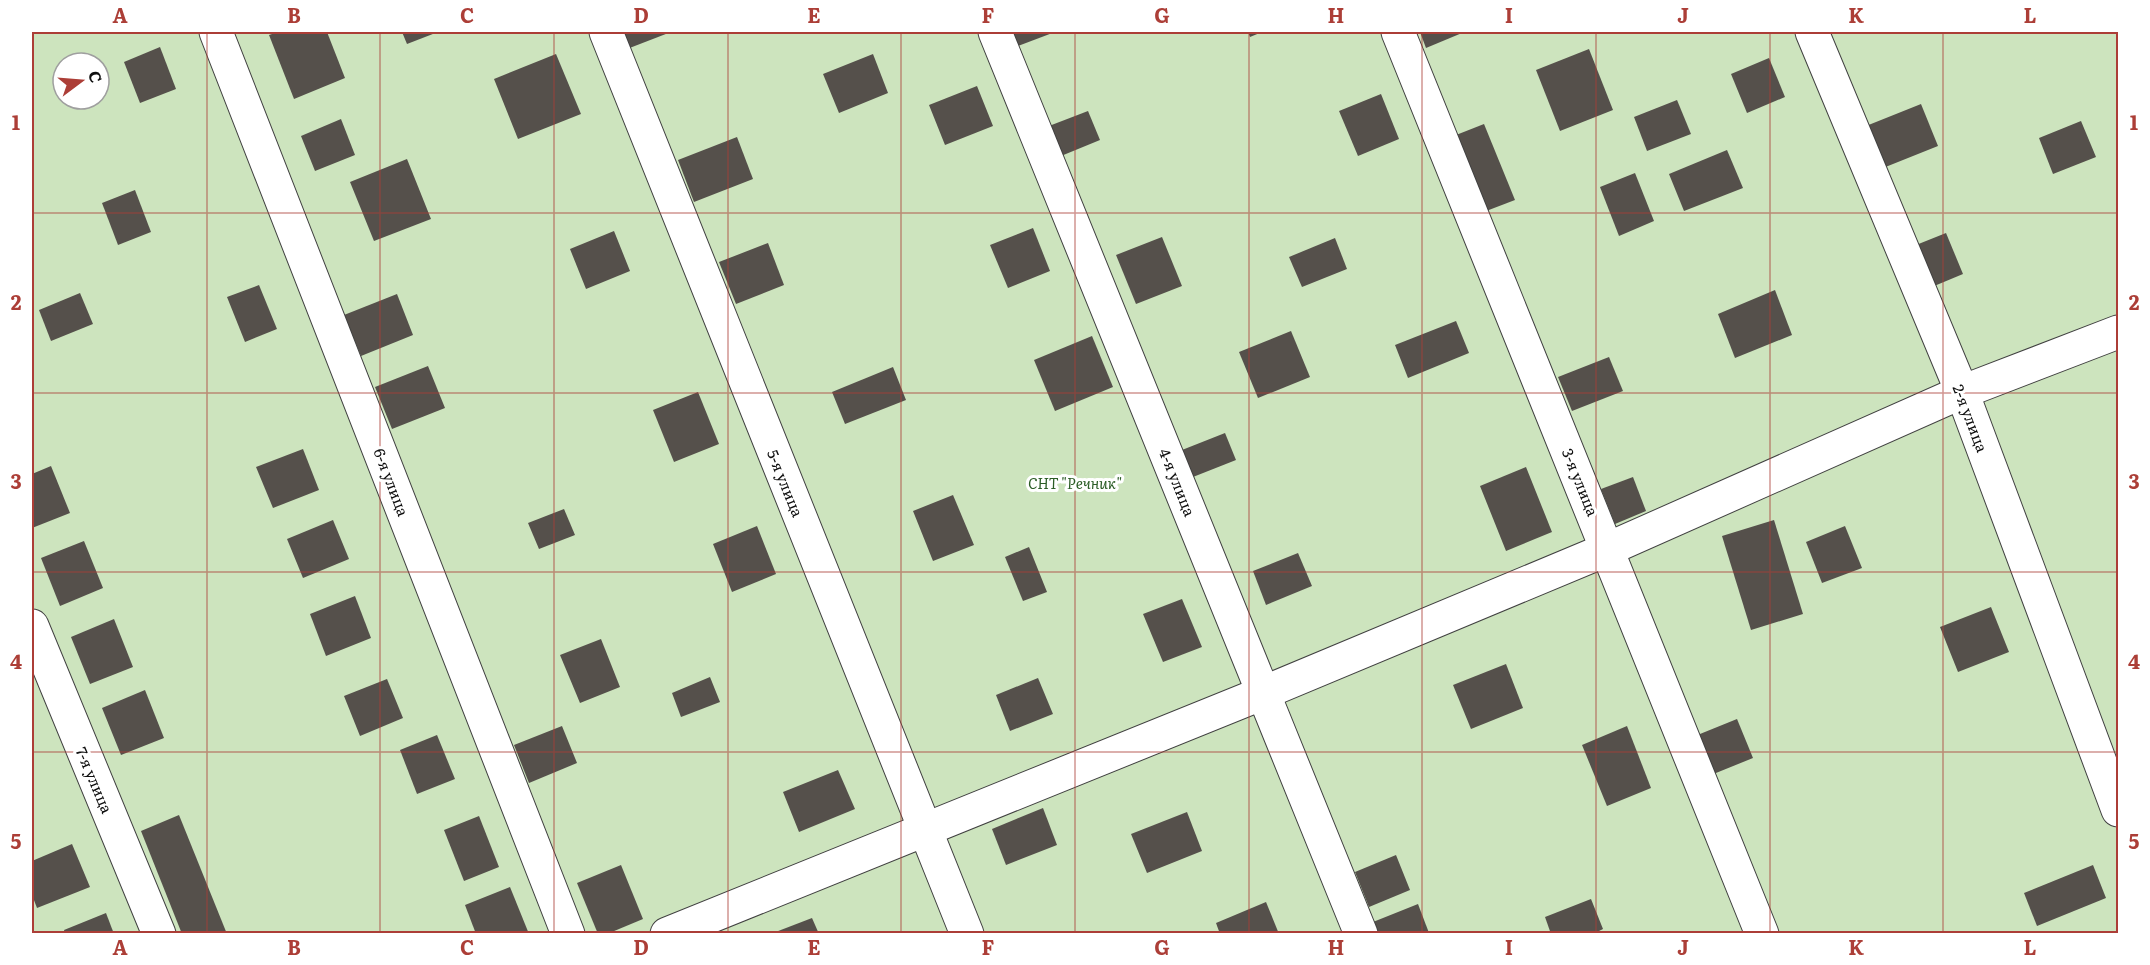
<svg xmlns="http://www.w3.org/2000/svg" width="2150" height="965" font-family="Literata,serif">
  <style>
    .green { fill: #cde4be; fill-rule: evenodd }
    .building { fill: #55504b }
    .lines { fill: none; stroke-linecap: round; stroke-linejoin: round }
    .minor-casing { stroke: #414141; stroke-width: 35 }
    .minor { stroke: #fff; stroke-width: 33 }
    .grid { fill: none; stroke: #ac3e37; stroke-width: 1.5; stroke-opacity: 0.55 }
    .labels { text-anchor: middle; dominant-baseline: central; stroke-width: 6; stroke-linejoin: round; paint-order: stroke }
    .street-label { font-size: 15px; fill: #0e0e0e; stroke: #fff }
    .park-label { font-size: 15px; font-style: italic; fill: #2b5d26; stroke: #fff }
    .neatline { fill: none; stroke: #ac3e37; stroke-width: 2 }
    .grid-label { font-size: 20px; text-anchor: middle; font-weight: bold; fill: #ac3e37 }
  </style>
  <rect width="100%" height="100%" fill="#fdfcf0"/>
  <path class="green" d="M 32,32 L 2118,32 L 2118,933 L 32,933 ZM 63,63 L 99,63 L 99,99 L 63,99 Z"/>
  <g class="building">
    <path d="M 278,32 L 327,32 L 345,78 L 294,99 L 269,35 Z"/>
    <path d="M 402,32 L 438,32 L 407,44 Z"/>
    <path d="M 620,32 L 671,32 L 627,49 Z"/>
    <path d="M 1012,32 L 1055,32 L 1018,46 Z"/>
    <path d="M 1248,32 L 1262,32 L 1250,37 Z"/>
    <path d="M 1420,32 L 1461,32 L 1462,33 L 1426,48 Z"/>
    <path d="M 160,47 L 176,89 L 140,103 L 124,62 Z"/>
    <path d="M 1589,49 L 1613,110 L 1560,131 L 1536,70 Z"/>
    <path d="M 556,54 L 581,114 L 518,139 L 494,79 Z"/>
    <path d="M 873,54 L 888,93 L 839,113 L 823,74 Z"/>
    <path d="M 1769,58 L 1785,97 L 1747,113 L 1731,74 Z"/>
    <path d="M 977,86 L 993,126 L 945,145 L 929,105 Z"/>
    <path d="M 1381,94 L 1399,139 L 1358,156 L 1339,111 Z"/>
    <path d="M 1677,100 L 1691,134 L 1647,151 L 1634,117 Z"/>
    <path d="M 1921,104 L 1938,146 L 1883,168 L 1866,126 Z"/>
    <path d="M 1088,111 L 1100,140 L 1061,156 L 1049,126 Z"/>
    <path d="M 341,119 L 355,155 L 315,171 L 301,136 Z"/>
    <path d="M 2081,121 L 2096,157 L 2053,174 L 2039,138 Z"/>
    <path d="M 1484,124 L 1515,200 L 1481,213 L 1451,137 Z"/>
    <path d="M 737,137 L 753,179 L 694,202 L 678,160 Z"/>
    <path d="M 1727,150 L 1743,188 L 1684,211 L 1669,174 Z"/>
    <path d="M 407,159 L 431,219 L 374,241 L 350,182 Z"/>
    <path d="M 1635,173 L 1654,221 L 1619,236 L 1600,187 Z"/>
    <path d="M 135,190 L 151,232 L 118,245 L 102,203 Z"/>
    <path d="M 1033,228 L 1050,271 L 1008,288 L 990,245 Z"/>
    <path d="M 614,231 L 630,271 L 586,289 L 570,249 Z"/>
    <path d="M 1946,233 L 1963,274 L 1927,289 L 1911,247 Z"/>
    <path d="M 1162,237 L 1182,286 L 1136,304 L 1116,255 Z"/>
    <path d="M 1335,238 L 1347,269 L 1302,287 L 1289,257 Z"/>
    <path d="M 768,243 L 784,285 L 736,304 L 719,262 Z"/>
    <path d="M 259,285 L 277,329 L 245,342 L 227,297 Z"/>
    <path d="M 1775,290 L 1792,335 L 1735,358 L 1718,314 Z"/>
    <path d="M 80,293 L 93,324 L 51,341 L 39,310 Z"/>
    <path d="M 397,294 L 413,335 L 361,356 L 344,315 Z"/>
    <path d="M 1456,321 L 1469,353 L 1408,378 L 1395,345 Z"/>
    <path d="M 1291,331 L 1310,377 L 1258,398 L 1239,352 Z"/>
    <path d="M 1092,336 L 1113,387 L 1055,411 L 1034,360 Z"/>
    <path d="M 1609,357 L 1623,391 L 1572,411 L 1558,377 Z"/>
    <path d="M 428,366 L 445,408 L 392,429 L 375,387 Z"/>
    <path d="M 893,367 L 906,400 L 845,424 L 832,392 Z"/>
    <path d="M 698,392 L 719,444 L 674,462 L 653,410 Z"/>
    <path d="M 1225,433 L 1236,460 L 1193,477 L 1182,450 Z"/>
    <path d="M 303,449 L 319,490 L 273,508 L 256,467 Z"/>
    <path d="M 51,466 L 70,513 L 32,528 L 32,474 Z"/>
    <path d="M 1526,467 L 1552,532 L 1506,551 L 1480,486 Z"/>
    <path d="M 1633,477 L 1646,511 L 1615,524 L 1601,489 Z"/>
    <path d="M 953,495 L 974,545 L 933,561 L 913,511 Z"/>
    <path d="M 564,509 L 575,535 L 539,549 L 528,523 Z"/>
    <path d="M 333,520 L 349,559 L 303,578 L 287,539 Z"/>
    <path d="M 1774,520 L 1803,614 L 1751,630 L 1722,536 Z"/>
    <path d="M 757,526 L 776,574 L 732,592 L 713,544 Z"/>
    <path d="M 1845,526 L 1862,568 L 1822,583 L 1806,542 Z"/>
    <path d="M 84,541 L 103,588 L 60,606 L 41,558 Z"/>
    <path d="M 1029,547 L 1047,592 L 1023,601 L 1005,557 Z"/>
    <path d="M 1298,553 L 1312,586 L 1266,605 L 1253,571 Z"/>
    <path d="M 355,596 L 371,638 L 326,656 L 310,614 Z"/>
    <path d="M 1182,599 L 1202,647 L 1163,662 L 1143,614 Z"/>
    <path d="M 1991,607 L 2009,652 L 1958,672 L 1940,627 Z"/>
    <path d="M 114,619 L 133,667 L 90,684 L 71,637 Z"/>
    <path d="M 601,639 L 620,687 L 580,703 L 560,655 Z"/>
    <path d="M 1506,664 L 1523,708 L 1471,729 L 1453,685 Z"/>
    <path d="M 710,677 L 720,702 L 681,717 L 672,693 Z"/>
    <path d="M 1038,678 L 1053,714 L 1010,731 L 996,695 Z"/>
    <path d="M 387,679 L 403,718 L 360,736 L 344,696 Z"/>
    <path d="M 145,690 L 164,738 L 121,755 L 102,708 Z"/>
    <path d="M 1737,719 L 1753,758 L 1711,775 L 1695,736 Z"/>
    <path d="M 562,726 L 577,763 L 529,783 L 514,745 Z"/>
    <path d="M 1627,726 L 1651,788 L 1607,806 L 1582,745 Z"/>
    <path d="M 437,735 L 455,779 L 417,794 L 400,750 Z"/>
    <path d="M 838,770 L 855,809 L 799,832 L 783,792 Z"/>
    <path d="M 1043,808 L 1057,845 L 1006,865 L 992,829 Z"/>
    <path d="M 1187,812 L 1202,851 L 1147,873 L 1131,834 Z"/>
    <path d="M 179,815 L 227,934 L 182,934 L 141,831 Z"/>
    <path d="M 479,816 L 499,867 L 464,881 L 444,830 Z"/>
    <path d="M 72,844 L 90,887 L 37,908 L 32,895 L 32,861 Z"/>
    <path d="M 1396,855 L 1410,890 L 1369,907 L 1355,872 Z"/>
    <path d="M 621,865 L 643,919 L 607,934 L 598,934 L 577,883 Z"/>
    <path d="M 2093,865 L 2106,898 L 2037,926 L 2024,893 Z"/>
    <path d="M 510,887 L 529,934 L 476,934 L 465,905 Z"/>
    <path d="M 1591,899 L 1603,929 L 1593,934 L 1551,934 L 1545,917 Z"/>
    <path d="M 1266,902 L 1279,934 L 1220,934 L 1216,923 Z"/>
    <path d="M 1418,904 L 1429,933 L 1372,934 L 1368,924 Z"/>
    <path d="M 106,913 L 114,934 L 65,934 L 64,930 Z"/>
    <path d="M 812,918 L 819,934 L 773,934 L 773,933 Z"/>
  </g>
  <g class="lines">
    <defs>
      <g id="minor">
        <path d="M 216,32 L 568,934"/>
        <path d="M 606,32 L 967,934"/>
        <path d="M 995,32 L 1361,934"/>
        <path d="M 1398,32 L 1762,934"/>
        <path d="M 1812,32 L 1962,392 L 2118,810"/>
        <path d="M 32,626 L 159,934"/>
        <path d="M 667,934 L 1263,693 L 1608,549 L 1962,392 L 2118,332"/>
      </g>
    </defs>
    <use href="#minor" class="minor-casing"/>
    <use href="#minor" class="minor"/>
  </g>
  <path class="grid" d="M 207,32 L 207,934M 380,32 L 380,934M 554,32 L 554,934M 728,32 L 728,934M 901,32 L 901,934M 1075,32 L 1075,934M 1249,32 L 1249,934M 1422,32 L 1422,934M 1596,32 L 1596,934M 1770,32 L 1770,934M 1943,32 L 1943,934M 32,213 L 2118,213M 32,393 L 2118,393M 32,572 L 2118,572M 32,752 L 2118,752"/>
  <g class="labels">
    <g class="street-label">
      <text transform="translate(1971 418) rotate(69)">2-я улица</text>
      <text transform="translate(392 482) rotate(69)">6-я улица</text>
      <text transform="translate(1178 482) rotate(68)">4-я улица</text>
      <text transform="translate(1581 482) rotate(68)">3-я улица</text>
      <text transform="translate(786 483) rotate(68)">5-я улица</text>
      <text transform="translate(95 780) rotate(67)">7-я улица</text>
    </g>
    <g class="park-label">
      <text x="1075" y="482">СНТ "Речник"</text>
    </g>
  </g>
  <rect width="2150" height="965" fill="none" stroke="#ffffff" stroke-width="66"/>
  <g transform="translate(81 81) rotate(74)"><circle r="28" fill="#ffffff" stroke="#9f9f9f" stroke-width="1.5"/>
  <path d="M0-4.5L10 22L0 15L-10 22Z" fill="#ac3e37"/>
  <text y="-9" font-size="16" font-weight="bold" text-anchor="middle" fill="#0e0e0e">С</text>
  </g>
  <rect x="33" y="33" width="2084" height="899" class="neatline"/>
  <g class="grid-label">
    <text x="120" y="23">A</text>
    <text x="294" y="23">B</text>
    <text x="467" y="23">C</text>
    <text x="641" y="23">D</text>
    <text x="814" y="23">E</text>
    <text x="988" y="23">F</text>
    <text x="1162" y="23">G</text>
    <text x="1336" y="23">H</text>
    <text x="1509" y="23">I</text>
    <text x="1683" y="23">J</text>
    <text x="1856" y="23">K</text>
    <text x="2030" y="23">L</text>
    <text x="16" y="130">1</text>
    <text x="2134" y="130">1</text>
    <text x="16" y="310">2</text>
    <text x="2134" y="310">2</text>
    <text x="16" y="489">3</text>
    <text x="2134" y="489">3</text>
    <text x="16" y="669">4</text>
    <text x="2134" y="669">4</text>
    <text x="16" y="849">5</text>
    <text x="2134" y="849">5</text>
    <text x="120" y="955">A</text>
    <text x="294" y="955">B</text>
    <text x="467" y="955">C</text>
    <text x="641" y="955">D</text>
    <text x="814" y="955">E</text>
    <text x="988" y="955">F</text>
    <text x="1162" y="955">G</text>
    <text x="1336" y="955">H</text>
    <text x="1509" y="955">I</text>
    <text x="1683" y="955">J</text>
    <text x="1856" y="955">K</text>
    <text x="2030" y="955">L</text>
  </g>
</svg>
